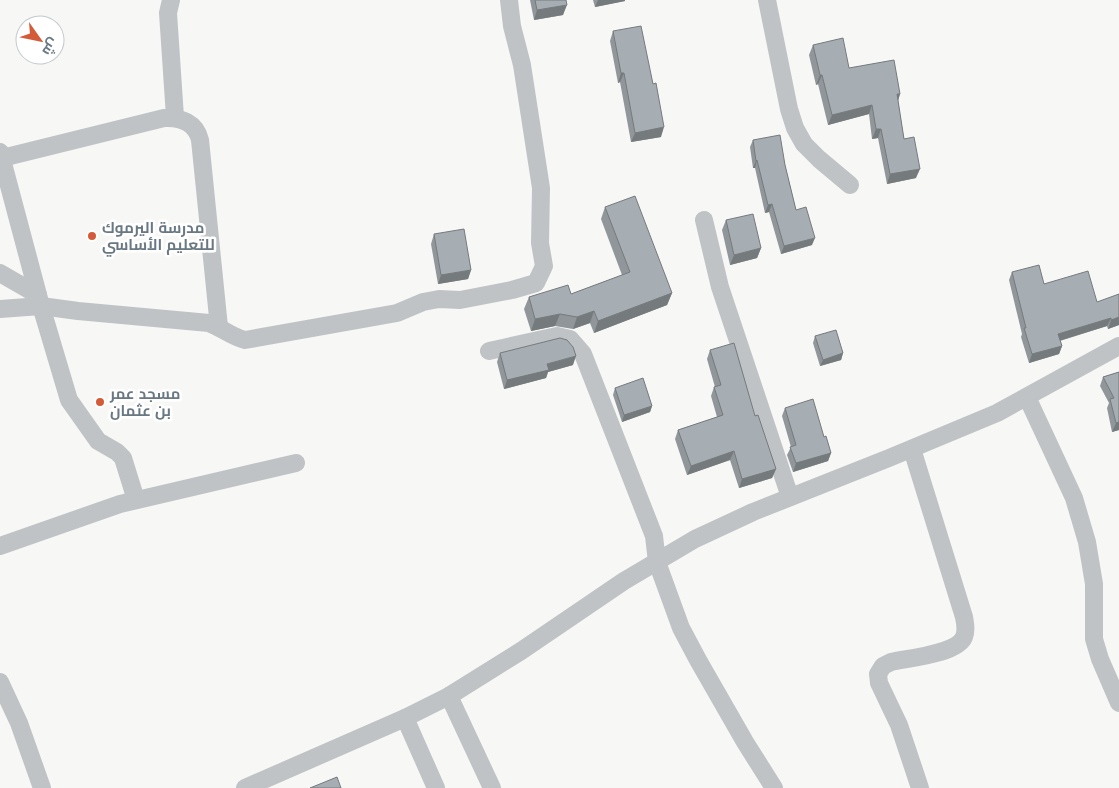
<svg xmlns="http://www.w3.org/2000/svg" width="1119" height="788" font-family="Quicksand,Cairo,sans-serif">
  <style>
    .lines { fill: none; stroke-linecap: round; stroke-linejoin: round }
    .minor { stroke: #bfc3c6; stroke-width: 18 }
    .wall { fill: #90969a }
    .shaded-wall { fill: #757a7d }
    .building { fill: #a7aeb3; stroke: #757a7d }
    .poi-dot { fill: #d35b39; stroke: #fff; stroke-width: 2 }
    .labels { text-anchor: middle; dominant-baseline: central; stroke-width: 5; stroke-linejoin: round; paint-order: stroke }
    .poi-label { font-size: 15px; font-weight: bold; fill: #697883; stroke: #fff; text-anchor: start }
  </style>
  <rect width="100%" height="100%" fill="#f7f7f5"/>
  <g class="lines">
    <g class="minor">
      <path d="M 171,0 L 168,13 L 175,117"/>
      <path d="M 767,0 L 789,109 L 795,128 L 804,144 L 819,159 L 850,185"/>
      <path d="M 0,152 L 41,306 L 69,400 L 98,441 L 117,452 L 123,458 L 136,500"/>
      <path d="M 2,158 L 164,118 C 181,117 196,123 200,140 L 219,327"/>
      <path d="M 704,220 L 720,287 L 790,497"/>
      <path d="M 0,273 L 38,295"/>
      <path d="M 0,309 L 41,306 L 78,311 L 209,323 C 222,328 232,337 245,340 L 397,313 L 423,302 L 439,299 L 460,300 L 512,290 L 536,283 L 544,266 L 540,243 L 541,188 L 522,65 L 512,26 L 509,0"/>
      <path d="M 489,351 L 557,336 L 570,339 L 583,354 L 654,536 L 657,562 L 681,628 L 698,660 L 745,742 L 774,788"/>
      <path d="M 1027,397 L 1074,498 L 1087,542 L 1094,584 L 1094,639 L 1100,659 L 1119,703"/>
      <path d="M 912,449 L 964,617 C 965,623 967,630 964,637 C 957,654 909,658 891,662 L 883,666 L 878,674 L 879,683 L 899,725 L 920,788"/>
      <path d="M 0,546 L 120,504 L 296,463"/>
      <path d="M 0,682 L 19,723 L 42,788"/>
      <path d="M 449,696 L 492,788"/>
      <path d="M 405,718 L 436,788"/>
      <path d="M 245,788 L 405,718 L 449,696 L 521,651 L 624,581 L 695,539 L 753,512 L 889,458 L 997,413 L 1119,346"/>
    </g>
  </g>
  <g class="wall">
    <path d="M 530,0 L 566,0 L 563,15 L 534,20 Z"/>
    <path d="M 593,0 L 625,0 L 625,1 L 595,7 Z"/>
    <path d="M 613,31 L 653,84 L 661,137 L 631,142 L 620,82 L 618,83 L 610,41 Z"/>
    <path d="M 813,45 L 849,68 L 900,94 L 898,101 L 904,139 L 916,178 L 887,184 L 878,138 L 872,139 L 869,114 L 828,125 L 818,84 L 816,85 L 809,55 Z"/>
    <path d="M 753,140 L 785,165 L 796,210 L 812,245 L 781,254 L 769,212 L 765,213 L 755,168 L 753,168 L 750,147 Z"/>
    <path d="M 605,207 L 672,293 L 667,305 L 594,333 L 590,323 L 573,329 L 555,326 L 531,331 L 524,309 L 529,297 L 571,294 L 622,275 L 601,219 Z"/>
    <path d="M 726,220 L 761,248 L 757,258 L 730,265 L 722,230 Z"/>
    <path d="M 434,234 L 471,270 L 468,279 L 438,284 L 431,244 Z"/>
    <path d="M 1012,272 L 1044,284 L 1097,302 L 1119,325 L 1108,329 L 1107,326 L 1060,341 L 1062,346 L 1059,354 L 1029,363 L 1021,337 L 1022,334 L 1009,280 Z"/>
    <path d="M 815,336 L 843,353 L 841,360 L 820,366 L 813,343 Z"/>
    <path d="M 710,350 L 755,416 L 776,469 L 772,478 L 739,488 L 730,460 L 687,475 L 675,439 L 678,430 L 717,417 L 711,396 L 714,387 L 715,387 L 707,359 Z"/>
    <path d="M 500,353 L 573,365 L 548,372 L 546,378 L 504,389 L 497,362 Z"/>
    <path d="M 1119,372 L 1119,430 L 1112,432 L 1107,408 L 1109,403 L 1100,386 L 1103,377 Z"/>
    <path d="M 615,388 L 652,406 L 650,412 L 622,422 L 613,395 Z"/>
    <path d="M 785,408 L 824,437 L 831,453 L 828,461 L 793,472 L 787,455 L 791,447 L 782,416 Z"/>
  </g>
  <g class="shaded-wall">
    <path d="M 598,0 L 625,0 L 625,1 L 595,7 Z"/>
    <path d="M 567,5 L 563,15 L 534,20 L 537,10 Z"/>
    <path d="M 621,73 L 624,73 L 620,82 L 618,83 Z"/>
    <path d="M 820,75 L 822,75 L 818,84 L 816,85 Z"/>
    <path d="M 897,94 L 900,94 L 897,103 Z"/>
    <path d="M 872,105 L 869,114 L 828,125 L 832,115 Z"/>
    <path d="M 664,127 L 661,137 L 631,142 L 635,133 Z"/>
    <path d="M 876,129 L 881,129 L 878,138 L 872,139 Z"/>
    <path d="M 757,160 L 755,168 L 753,168 L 756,161 Z"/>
    <path d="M 920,169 L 916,178 L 887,184 L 890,174 Z"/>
    <path d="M 772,204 L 769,212 L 765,213 L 768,205 Z"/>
    <path d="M 815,238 L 812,245 L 781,254 L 784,246 Z"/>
    <path d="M 761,248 L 757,258 L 730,265 L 734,255 Z"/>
    <path d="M 471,270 L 468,279 L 438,284 L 441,275 Z"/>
    <path d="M 672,293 L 667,305 L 594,333 L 598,321 Z"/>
    <path d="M 594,311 L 590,323 L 573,329 L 577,317 Z"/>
    <path d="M 560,314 L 555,326 L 531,331 L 535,319 Z"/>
    <path d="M 1119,317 L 1119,325 L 1108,329 L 1111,320 Z"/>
    <path d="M 1111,318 L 1107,326 L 1055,342 L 1058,334 Z"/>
    <path d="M 1062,346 L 1059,354 L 1029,363 L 1032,354 Z"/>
    <path d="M 843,353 L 841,360 L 820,366 L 823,360 Z"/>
    <path d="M 576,356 L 573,365 L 548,372 L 546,378 L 504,389 L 507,380 L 547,364 Z"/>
    <path d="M 652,406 L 650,412 L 622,422 L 624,415 Z"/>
    <path d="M 1119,422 L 1119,430 L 1112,432 L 1116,423 Z"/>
    <path d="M 734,451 L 730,460 L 687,475 L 691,466 Z"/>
    <path d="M 831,453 L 828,461 L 793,472 L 796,463 Z"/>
    <path d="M 776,469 L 772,478 L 739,488 L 742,479 Z"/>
  </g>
  <g class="building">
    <path d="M 535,0 L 566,0 L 567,5 L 537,10 Z"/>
    <path d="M 641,26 L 653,84 L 656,83 L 664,127 L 635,133 L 624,73 L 621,73 L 613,31 Z"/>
    <path d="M 843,38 L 849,68 L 894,60 L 900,94 L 897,94 L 904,139 L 914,137 L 920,169 L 890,174 L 881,129 L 876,129 L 872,105 L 832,115 L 822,75 L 820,75 L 813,45 Z"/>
    <path d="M 780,135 L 785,165 L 796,210 L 806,207 L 815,238 L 784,246 L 772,204 L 768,205 L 757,160 L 756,161 L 753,140 Z"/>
    <path d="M 635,196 L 672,293 L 598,321 L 594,311 L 577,317 L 560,314 L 535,319 L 529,297 L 568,285 L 571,294 L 630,272 L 605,207 Z"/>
    <path d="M 753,214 L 761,248 L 734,255 L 726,220 Z"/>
    <path d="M 464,229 L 471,270 L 441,275 L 434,234 Z"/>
    <path d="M 1039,265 L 1044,284 L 1088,271 L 1097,302 L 1119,294 L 1119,317 L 1111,320 L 1111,318 L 1058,334 L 1062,346 L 1032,354 L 1024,328 L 1026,328 L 1012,272 Z"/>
    <path d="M 836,330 L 843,353 L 823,360 L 815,336 Z"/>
    <path d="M 560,338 L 567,340 L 573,347 L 576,356 L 547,364 L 549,370 L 507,380 L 500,353 Z"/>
    <path d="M 734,343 L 755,416 L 758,415 L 776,469 L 742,479 L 734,451 L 691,466 L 678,430 L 723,415 L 714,387 L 721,385 L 710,350 Z"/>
    <path d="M 1119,372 L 1119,422 L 1116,423 L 1110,399 L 1114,398 L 1103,377 Z"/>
    <path d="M 643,378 L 652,406 L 624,415 L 615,388 Z"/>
    <path d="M 813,399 L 824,437 L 826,436 L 831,453 L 796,463 L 790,447 L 796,445 L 785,408 Z"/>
    <path d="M 337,777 L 341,788 L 310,788 Z"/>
  </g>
  <g class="poi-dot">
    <circle cx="92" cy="236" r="5"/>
    <circle cx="100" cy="402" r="5"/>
  </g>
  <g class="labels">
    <g class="poi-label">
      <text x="102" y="227">مدرسة اليرموك<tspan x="102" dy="17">للتعليم الأساسي</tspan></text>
      <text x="110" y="393">مسجد عمر<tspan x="110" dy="17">بن عثمان</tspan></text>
    </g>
  </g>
  <g transform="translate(40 40) rotate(123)"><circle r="24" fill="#ffffff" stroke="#c3c9cd"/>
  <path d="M0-4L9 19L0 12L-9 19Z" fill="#d35b39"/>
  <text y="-8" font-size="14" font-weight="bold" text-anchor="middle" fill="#697883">ش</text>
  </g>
</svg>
